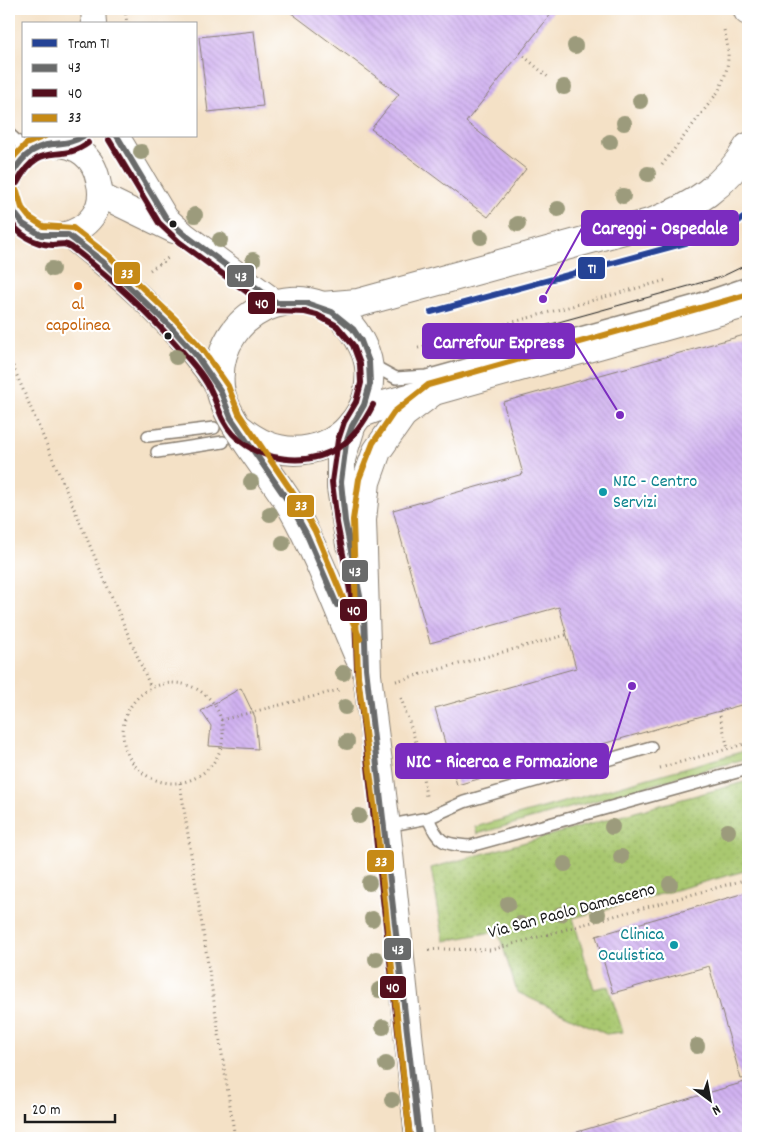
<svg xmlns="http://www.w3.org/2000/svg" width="757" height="1147" font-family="Dekko,sans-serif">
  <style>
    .grass { fill: url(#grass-tufts); stroke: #627246 }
    .park { fill: url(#park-dots); stroke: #627246 }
    .building { fill: url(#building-back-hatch) }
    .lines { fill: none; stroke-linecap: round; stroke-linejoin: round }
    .lane-casing { stroke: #887e71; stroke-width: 14 }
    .street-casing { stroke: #887e71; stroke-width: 26 }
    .secondary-casing { stroke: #887e71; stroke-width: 30 }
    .path { stroke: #887e71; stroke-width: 3; stroke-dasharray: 1 4; stroke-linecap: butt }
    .lane { stroke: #fff; stroke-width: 11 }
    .street { stroke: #fff; stroke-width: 24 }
    .secondary { stroke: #fff; stroke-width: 28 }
    .tram { stroke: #1c1c1c; stroke-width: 1 }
    .bus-1-casing { stroke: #fff; stroke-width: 10 }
    .bus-2-casing { stroke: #fff; stroke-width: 10 }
    .bus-3-casing { stroke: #fff; stroke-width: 10 }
    .bus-1 { stroke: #696a6a; stroke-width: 6 }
    .bus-2 { stroke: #540f1d; stroke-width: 6 }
    .bus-3 { stroke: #c68a16; stroke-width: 6 }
    .tram-1-casing { stroke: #fff; stroke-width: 10 }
    .tram-1 { stroke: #254395; stroke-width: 6 }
    .tree { fill: #9c9b7b }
    .bus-dot { fill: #1c1c1c; stroke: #fff; stroke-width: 2 }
    .food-dot { fill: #e8710a; stroke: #fff; stroke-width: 2 }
    .culture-dot { fill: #0f9aa8; stroke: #fff; stroke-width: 2 }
    .labels { text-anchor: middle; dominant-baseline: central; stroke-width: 4.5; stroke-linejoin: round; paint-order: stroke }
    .food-label { font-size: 18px; fill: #c56008; stroke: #fff }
    .culture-label { font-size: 18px; fill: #0d838f; stroke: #fff; text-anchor: start }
    .street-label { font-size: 18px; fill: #1c1c1c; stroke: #fff }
    .leader { fill: none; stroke: #7b2cbf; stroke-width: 2 }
    .callout-dot { fill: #7b2cbf; stroke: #fff; stroke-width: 2 }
    .callout { fill: #7b2cbf; stroke: #7b2cbf; stroke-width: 2 }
    .callout-label { font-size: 19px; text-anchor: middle; font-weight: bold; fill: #fff }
    .line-badge { stroke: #fff; stroke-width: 2 }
    .badge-label { font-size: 14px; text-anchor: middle; font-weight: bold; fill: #fff }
  </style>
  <defs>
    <pattern id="grass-tufts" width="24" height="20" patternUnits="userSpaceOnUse" patternTransform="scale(1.25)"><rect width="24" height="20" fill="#a9c870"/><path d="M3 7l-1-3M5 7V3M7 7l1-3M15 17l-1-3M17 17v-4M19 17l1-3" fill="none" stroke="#91ab60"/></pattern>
    <pattern id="park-dots" width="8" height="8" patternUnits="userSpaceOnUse" patternTransform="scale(1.25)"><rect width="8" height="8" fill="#a9c870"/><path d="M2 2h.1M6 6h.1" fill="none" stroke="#91ab60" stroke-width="1.8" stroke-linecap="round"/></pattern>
    <pattern id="building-back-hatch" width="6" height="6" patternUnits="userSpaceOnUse" patternTransform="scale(1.25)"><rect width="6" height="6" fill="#d1b2f1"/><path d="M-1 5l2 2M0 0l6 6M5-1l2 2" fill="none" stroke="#b398ce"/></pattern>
  </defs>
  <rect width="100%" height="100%" fill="#fff"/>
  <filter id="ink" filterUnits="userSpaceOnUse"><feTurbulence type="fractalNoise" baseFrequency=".02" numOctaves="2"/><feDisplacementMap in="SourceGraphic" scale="10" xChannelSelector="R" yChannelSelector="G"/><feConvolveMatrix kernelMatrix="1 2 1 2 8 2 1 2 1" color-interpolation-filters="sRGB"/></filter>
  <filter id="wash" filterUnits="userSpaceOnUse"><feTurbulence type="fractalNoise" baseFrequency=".0096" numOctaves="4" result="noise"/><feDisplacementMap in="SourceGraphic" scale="20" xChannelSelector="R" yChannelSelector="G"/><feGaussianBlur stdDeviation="1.12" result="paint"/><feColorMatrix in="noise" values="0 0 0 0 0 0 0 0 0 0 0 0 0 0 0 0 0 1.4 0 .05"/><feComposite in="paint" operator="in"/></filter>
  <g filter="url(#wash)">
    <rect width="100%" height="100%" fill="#f4e1c6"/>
    <path class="grass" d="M 748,750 L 748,758 L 477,834 L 475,827 Z"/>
    <path class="park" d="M 748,781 L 748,870 L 573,918 L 594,989 L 608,986 L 623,1032 L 606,1034 L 517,992 L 498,931 L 444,941 L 431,868 Z"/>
    <g id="blocks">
      <g class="building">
        <path d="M 286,9 L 555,9 L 466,122 L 526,169 L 488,217 L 371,129 L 399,94 Z"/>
        <path d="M 254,31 L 263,106 L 208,112 L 199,37 Z"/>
        <path d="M 748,334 L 748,703 L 457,785 L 435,708 L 576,668 L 559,607 L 430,643 L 393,510 L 523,474 L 503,402 Z"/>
        <path d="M 241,688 L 255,717 L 258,749 L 209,746 L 211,726 L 201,711 Z"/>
        <path d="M 748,892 L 748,1078 L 741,1079 L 709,966 L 613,993 L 596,936 Z"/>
        <path d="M 748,1081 L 748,1138 L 578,1138 L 577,1132 Z"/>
      </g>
    </g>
  </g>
  <g filter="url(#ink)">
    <use href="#blocks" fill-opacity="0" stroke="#887e71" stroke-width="1"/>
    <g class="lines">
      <defs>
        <g id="lane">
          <path d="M 9,134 L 29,152"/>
          <path d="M 372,365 L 396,378 L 426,376 L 695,301 L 748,283"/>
          <path d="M 148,436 L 214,428"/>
          <path d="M 157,452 L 223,442"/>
          <path d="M 428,818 L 464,802 L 651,747"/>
          <path d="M 386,826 L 428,818 C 439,843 442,844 470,846 L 748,769"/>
        </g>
        <g id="street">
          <path d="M 93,9 L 94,24"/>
          <path d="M 117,136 L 166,218 L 185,235 L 277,303"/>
          <path d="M 9,179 C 11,174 14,167 17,162 C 33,144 63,139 83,154 C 91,160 96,170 98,180 C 115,238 18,263 9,193"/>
          <path d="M 100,195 L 174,231"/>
          <path d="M 68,235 C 125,280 180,329 220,390"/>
        </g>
        <g id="secondary">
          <path d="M 748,9 L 748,11"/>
          <path d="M 322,306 L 358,303 L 653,222 C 693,206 726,186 748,147"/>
          <path d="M 360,414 L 384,405 L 748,303"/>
          <path d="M 240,429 C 265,450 293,457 324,445 C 344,438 361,417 367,396 C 371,378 371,362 362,345 C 325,266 212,301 220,387 C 223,418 273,475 291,506 C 318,554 337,606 359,657"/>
          <path d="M 350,545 L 341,488 L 341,459 L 352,424"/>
          <path d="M 419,1138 L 386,826 L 367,675 L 362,520 L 366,482 L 377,451 L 403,414 L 431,393"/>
        </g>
      </defs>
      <use href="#lane" class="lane-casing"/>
      <use href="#street" class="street-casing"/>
      <use href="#secondary" class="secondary-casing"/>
      <g class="path">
        <path d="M 125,9 L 127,24"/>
        <path d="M 520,53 L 548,77"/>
        <path d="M 662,165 L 718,92 C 729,70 731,54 724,30"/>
        <path d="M 150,270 L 168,258"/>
        <path d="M 418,348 L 667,280"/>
        <path d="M 9,357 L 151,688"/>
        <path d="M 396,681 L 566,635"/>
        <circle cx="173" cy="733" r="50"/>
        <path d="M 401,698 L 418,748 L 426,796"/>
        <path d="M 719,711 L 728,749"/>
        <path d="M 221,720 L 339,690"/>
        <path d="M 660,768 L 748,743"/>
        <path d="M 180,783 L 235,1138"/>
        <path d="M 429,950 L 442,949 L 491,950 L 748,879"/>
      </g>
      <use href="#lane" class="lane"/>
      <use href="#street" class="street"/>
      <use href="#secondary" class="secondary"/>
      <path class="tram" d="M 443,354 L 689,286 L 721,277 L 748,264"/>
      <defs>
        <g id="bus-1">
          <path d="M 117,136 L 166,218 L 185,235 L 277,303 L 306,303 L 332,312 L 353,329 L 361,341 L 369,362 L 370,384 L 364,405 L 352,426 L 346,443 L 341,482 L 345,521 L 364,616 L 366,668 L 419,1138"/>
          <path d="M 9,179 C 19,161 31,146 53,144 C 64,143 73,143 83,136"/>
          <path d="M 9,193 L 14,212 L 23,224 L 41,235 L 68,235 L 103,262 L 170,326 L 196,355 L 220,390 L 231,418 L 290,504 L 307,535 L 337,605"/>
        </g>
        <g id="bus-2">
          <path d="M 109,140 L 159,223 L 179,242 L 273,311 L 305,312 L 317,315 L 337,326 L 353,345 L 360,364 L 361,383 L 356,402 L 344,422 L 338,440 L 332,482 L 337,523 L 355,617 L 357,669 L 410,1138"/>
          <path d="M 17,183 C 41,138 58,165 88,143"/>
          <path d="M 9,219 C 18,235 34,244 52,245 C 59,245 64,242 71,247 C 110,277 149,313 181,350 C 193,364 205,377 212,393 C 219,408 221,421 233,434 C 259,462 308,468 341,446 C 355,436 365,421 373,405"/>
        </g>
        <g id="bus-3">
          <path d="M 9,162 L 26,144 L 45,136"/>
          <path d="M 17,191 L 22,208 L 29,217 L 43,226 L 73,228 L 109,256 L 176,320 L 203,350 L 228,386 L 239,414 L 297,499 L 315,531 L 360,639"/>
          <path d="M 410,1138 L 377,827 L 358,676 L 353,520 L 359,479 L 373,443 L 394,412 L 428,385 L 746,295"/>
        </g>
      </defs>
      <use href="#bus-1" class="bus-1-casing"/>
      <use href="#bus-2" class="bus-2-casing"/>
      <use href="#bus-3" class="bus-3-casing"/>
      <use href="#bus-1" class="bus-1"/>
      <use href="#bus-2" class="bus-2"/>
      <use href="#bus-3" class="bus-3"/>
      <defs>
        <path id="tram-1" d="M 431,312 L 704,238 L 729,227 L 748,215"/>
      </defs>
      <use href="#tram-1" class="tram-1-casing"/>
      <use href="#tram-1" class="tram-1"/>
    </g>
    <g class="tree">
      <circle cx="575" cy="46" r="8"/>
      <circle cx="564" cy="87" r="8"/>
      <circle cx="640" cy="101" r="8"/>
      <circle cx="624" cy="123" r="8"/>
      <circle cx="610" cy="142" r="8"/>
      <circle cx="141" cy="152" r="8"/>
      <circle cx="648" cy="174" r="8"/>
      <circle cx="623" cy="196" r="8"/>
      <circle cx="558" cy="209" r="8"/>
      <circle cx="195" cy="215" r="8"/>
      <circle cx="518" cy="224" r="8"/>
      <circle cx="481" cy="237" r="8"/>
      <circle cx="220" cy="240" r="8"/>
      <circle cx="253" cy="260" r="8"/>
      <circle cx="52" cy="269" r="8"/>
      <circle cx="176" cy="357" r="8"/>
      <circle cx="251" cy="482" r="8"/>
      <circle cx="270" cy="514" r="8"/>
      <circle cx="283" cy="543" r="8"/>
      <circle cx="343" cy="673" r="8"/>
      <circle cx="345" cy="707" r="8"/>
      <circle cx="347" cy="742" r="8"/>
      <circle cx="359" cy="816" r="8"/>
      <circle cx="612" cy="827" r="8"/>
      <circle cx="728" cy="831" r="8"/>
      <circle cx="621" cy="857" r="8"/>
      <circle cx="565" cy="864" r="8"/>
      <circle cx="369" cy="883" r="8"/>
      <circle cx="670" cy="884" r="8"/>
      <circle cx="508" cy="904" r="8"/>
      <circle cx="561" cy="914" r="8"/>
      <circle cx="598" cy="914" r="8"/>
      <circle cx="372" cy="919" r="8"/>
      <circle cx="520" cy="924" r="8"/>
      <circle cx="376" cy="959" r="8"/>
      <circle cx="379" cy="990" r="8"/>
      <circle cx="383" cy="1027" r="8"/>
      <circle cx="697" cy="1046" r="8"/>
      <circle cx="386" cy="1064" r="8"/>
      <circle cx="392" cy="1100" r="8"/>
    </g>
  </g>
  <g class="bus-dot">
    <circle cx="173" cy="224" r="4.5"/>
    <circle cx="168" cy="336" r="4.5"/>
  </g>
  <circle class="food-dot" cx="78" cy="286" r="5"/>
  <g class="culture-dot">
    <circle cx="603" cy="492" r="5"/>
    <circle cx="674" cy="945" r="5"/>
  </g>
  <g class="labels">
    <g class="food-label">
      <text x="78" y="305">al<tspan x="78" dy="21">capolinea</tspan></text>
    </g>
    <g class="culture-label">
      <text x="613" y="482">NIC - Centro<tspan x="613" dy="21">Servizi</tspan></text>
      <text x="664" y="935" text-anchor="end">Clinica<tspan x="664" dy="21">Oculistica</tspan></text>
    </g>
    <g class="street-label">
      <text transform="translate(572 912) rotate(-15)">Via San Paolo Damasceno</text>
    </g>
  </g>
  <path class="leader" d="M543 299L582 228M620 415L574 341M632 686L608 761"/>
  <g class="callout-dot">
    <circle cx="543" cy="299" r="5"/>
    <circle cx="620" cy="415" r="5"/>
    <circle cx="632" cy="686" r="5"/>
  </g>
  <g class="callout">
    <rect x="582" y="211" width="156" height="34" rx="5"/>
    <rect x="423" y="324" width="151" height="34" rx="5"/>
    <rect x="396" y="744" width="212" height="34" rx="5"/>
  </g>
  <g class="callout-label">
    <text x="660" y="234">Careggi - Ospedale</text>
    <text x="499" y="348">Carrefour Express</text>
    <text x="502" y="767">NIC - Ricerca e Formazione</text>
  </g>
  <g class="line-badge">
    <rect x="577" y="256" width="29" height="24" rx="5" fill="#254395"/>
    <rect x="113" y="261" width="28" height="24" rx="5" fill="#c68a16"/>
    <rect x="226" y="264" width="29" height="24" rx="5" fill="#696a6a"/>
    <rect x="247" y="291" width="29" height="24" rx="5" fill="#540f1d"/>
    <rect x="286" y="494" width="29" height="24" rx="5" fill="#c68a16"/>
    <rect x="341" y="559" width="28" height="24" rx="5" fill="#696a6a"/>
    <rect x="339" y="598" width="29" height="24" rx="5" fill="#540f1d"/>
    <rect x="366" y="849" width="29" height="24" rx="5" fill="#c68a16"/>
    <rect x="383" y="937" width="29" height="24" rx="5" fill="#696a6a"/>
    <rect x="379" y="975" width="28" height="24" rx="5" fill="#540f1d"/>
  </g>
  <g class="badge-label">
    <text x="592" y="273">T1</text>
    <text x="127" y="278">33</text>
    <text x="241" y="281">43</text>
    <text x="262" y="308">40</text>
    <text x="301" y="510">33</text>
    <text x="355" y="576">43</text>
    <text x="354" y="615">40</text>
    <text x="381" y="866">33</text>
    <text x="398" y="954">43</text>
    <text x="393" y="992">40</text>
  </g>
  <rect width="757" height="1147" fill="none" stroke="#fff" stroke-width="30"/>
  <rect x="22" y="22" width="175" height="115" fill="#ffffff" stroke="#a4a4a4"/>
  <rect x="32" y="39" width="25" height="8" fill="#254395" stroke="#a4a4a4"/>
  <text x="68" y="48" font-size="15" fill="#1c1c1c">Tram T1</text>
  <rect x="32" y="64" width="25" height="8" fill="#696a6a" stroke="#a4a4a4"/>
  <text x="68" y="72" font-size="15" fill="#1c1c1c">43</text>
  <rect x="32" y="89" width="25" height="8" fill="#540f1d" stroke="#a4a4a4"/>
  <text x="68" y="98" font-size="15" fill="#1c1c1c">40</text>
  <rect x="32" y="114" width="25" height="8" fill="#c68a16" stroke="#a4a4a4"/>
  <text x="68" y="122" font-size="15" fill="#1c1c1c">33</text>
  <g transform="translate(710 1100) rotate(148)" stroke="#ffffff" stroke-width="4" paint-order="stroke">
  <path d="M0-4L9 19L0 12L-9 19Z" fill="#1c1c1c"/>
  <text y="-8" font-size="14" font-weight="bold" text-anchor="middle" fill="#1c1c1c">N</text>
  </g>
  <path d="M25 1114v8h90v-8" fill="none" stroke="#1c1c1c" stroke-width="2.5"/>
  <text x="32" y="1114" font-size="15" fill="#1c1c1c" stroke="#ffffff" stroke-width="4" paint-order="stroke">20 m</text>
</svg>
